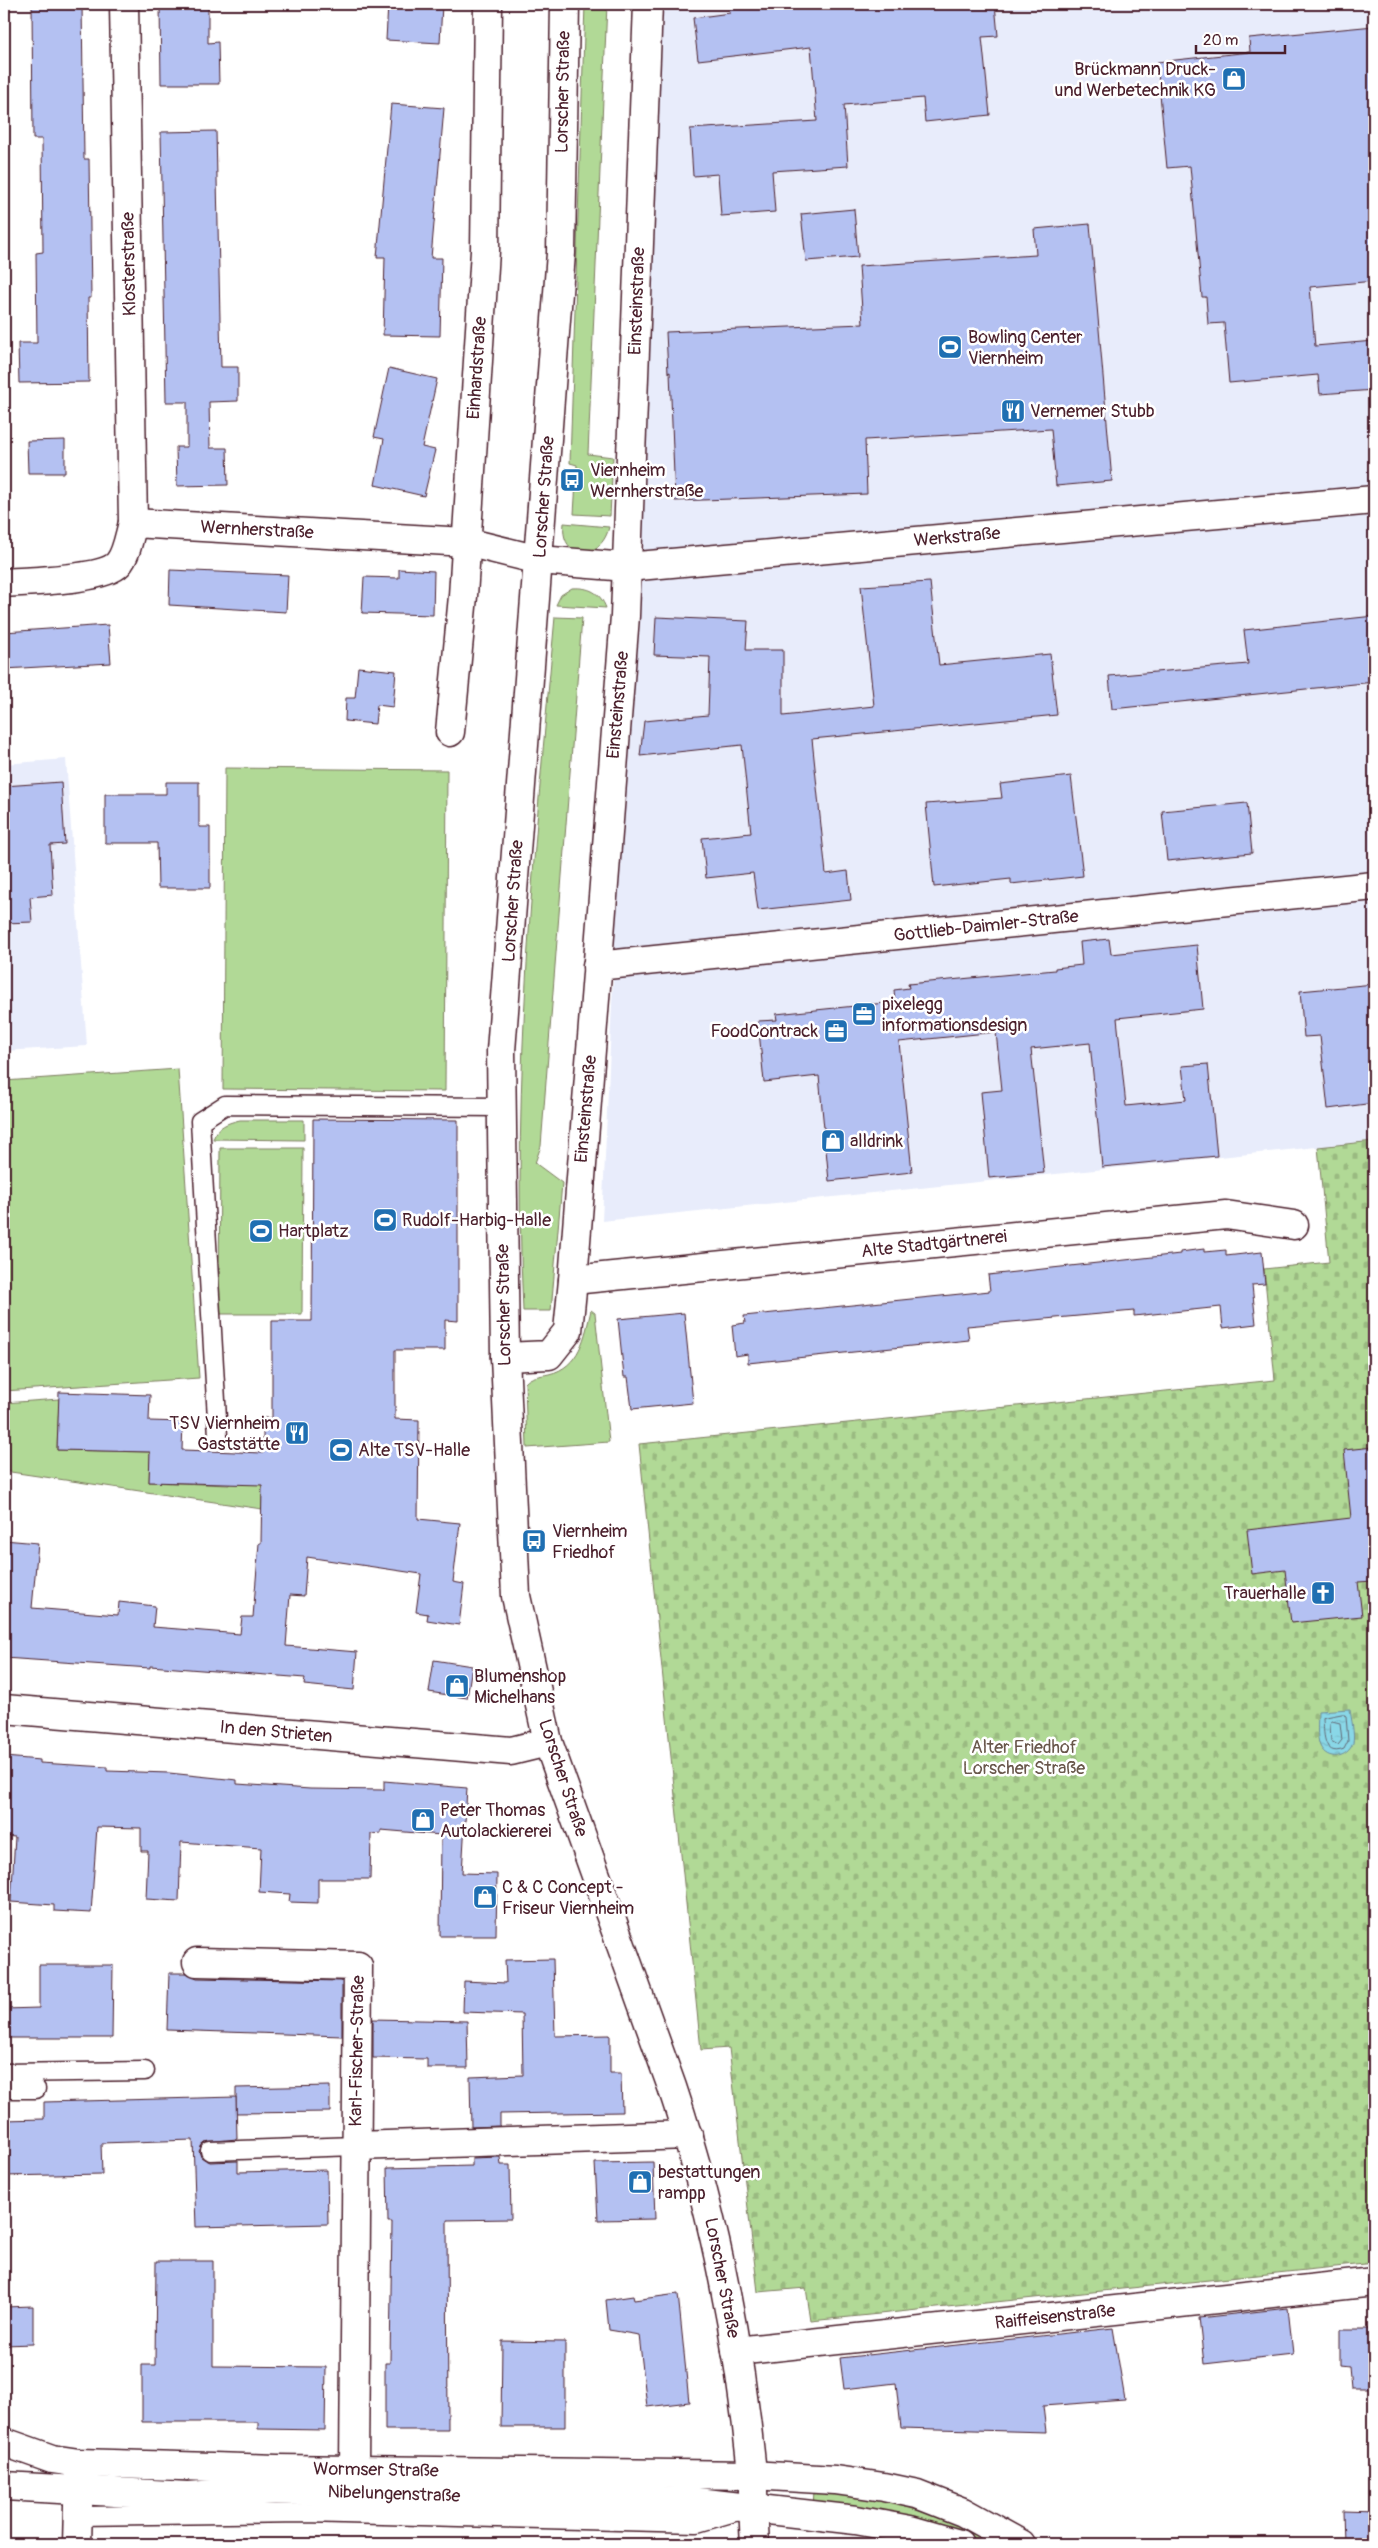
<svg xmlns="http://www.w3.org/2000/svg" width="1378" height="2548" font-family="Pangolin,sans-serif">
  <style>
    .built { fill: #e8ecfb }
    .grass { fill: #b1d996; stroke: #7e7c60 }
    .cemetery { fill: url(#cemetery-stones); stroke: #7e7c60 }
    .water { fill: url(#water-ripples); stroke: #708d9c }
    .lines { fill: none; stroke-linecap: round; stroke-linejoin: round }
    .shore { stroke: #636976; stroke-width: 1 }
    .building { fill: #b4c1f2; stroke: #4a1f2b }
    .service-casing { stroke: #4a1f2b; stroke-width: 21 }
    .minor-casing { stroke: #4a1f2b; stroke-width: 31 }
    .tertiary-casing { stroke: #4a1f2b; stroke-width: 31 }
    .service { stroke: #fff; stroke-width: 18 }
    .minor { stroke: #fff; stroke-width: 28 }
    .tertiary { stroke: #fff; stroke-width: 28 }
    .labels { text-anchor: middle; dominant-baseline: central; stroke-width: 5; stroke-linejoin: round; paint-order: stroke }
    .poi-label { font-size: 18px; fill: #4a1f2b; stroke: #fff; text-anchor: start }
    .street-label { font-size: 18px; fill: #4a1f2b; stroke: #fff }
    .park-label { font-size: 18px; fill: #69574b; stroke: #fff }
  </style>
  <defs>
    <pattern id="cemetery-stones" width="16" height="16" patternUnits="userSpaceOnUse" patternTransform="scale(1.25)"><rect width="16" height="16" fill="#b1d996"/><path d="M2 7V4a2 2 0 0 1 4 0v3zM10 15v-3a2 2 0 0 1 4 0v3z" fill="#9aba81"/></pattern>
    <pattern id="water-ripples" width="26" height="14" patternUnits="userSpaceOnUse" patternTransform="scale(1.25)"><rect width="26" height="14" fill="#89d7e7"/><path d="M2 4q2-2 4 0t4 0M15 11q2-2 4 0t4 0" fill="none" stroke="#78b8c6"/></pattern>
  </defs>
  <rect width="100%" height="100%" fill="#fff"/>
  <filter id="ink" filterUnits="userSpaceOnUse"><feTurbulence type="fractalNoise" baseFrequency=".02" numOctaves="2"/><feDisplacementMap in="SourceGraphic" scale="10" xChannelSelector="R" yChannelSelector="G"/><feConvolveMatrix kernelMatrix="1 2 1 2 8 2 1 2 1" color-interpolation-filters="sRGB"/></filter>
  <g filter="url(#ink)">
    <g class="built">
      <path d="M 656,4 L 1374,4 L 1374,1141 L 602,1221 L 648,222 Z"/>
      <path d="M 66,759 L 87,1046 L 4,1051 L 4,764 Z"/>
    </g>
    <g class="grass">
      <path d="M 585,4 L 607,4 L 588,454 L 613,457 L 610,516 L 574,514 L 577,465 L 570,463 Z"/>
      <path d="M 564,523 L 609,527 C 601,562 559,560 564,523 Z"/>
      <path d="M 572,588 C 589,587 600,592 606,608 L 556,605 L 561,595 Z"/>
      <path d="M 555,617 L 582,618 L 541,1146 L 535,1163 L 562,1183 L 551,1311 L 523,1311 C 512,1079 534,848 555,617 Z"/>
      <path d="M 225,768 L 447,770 L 445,1091 L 223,1089 Z"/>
      <path d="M 178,1069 L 199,1378 L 4,1391 L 4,1081 Z"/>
      <path d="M 240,1120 L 304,1120 L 304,1140 L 213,1139 C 218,1126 227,1123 240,1120 Z"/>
      <path d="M 220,1148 L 303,1148 L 302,1314 L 219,1314 Z"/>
      <path d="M 591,1310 L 595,1313 L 609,1442 L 527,1448 L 525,1383 C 531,1376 540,1376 549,1374 C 580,1367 585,1336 591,1310 Z"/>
      <path d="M 59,1399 L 57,1450 L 150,1452 L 149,1482 L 229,1485 L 230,1478 L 262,1481 L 262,1509 L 4,1471 L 4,1403 Z"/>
      <path d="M 814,2491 C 879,2495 941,2514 998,2544 L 984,2544 L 905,2518 L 813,2506 Z"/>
      <path d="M 809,2539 L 859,2544 L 860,2544 L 788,2544 L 790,2542 Z"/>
    </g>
    <path class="cemetery" d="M 1374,1141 L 1374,2263 L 811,2321 L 806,2288 L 758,2292 L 729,2048 L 701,2050 L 639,1444 L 1275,1380 L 1264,1269 L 1329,1262 L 1318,1147 Z"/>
    <path class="water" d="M 1350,1709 C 1351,1718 1355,1734 1353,1743 C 1348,1758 1327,1762 1320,1746 C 1316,1737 1318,1721 1318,1711 Z"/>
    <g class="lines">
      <g class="shore">
        <path d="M 1343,1714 L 1346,1716 L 1348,1741 L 1344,1749 C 1322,1758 1324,1731 1323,1718 Z"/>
        <path d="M 1332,1721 L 1340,1723 L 1342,1740 L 1338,1745 L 1331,1741 L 1330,1724 Z"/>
      </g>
    </g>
    <g class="building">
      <path d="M 32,4 L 82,4 L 84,159 L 89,159 L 91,298 L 88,298 L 89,382 L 19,383 L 18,343 L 37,343 L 36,253 L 43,252 L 42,139 L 33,139 Z"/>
      <path d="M 160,4 L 208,4 L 208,43 L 218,42 L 219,84 L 161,84 Z"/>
      <path d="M 388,4 L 442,4 L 440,43 L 386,40 Z"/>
      <path d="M 729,4 L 995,4 L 998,36 L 982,37 L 990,115 L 925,122 L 923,98 L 844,105 L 848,166 L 772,171 L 775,212 L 721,216 L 718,174 L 693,176 L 690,129 L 817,121 L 811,47 L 698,60 L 693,18 L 730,13 Z"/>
      <path d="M 1374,26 L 1374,281 L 1310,287 L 1315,346 L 1374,341 L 1374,390 L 1320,394 L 1318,375 L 1229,383 L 1224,323 L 1208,324 L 1206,297 L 1202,297 L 1190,166 L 1167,168 L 1157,62 L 1250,52 L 1249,38 Z"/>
      <path d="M 391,104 L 444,108 L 431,258 L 442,258 L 440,336 L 383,335 L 385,257 L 377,257 Z"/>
      <path d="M 216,131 L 221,367 L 238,367 L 238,401 L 209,402 L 210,448 L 227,448 L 228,485 L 177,486 L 176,447 L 187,447 L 187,402 L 166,402 L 161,132 Z"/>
      <path d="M 854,209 L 858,257 L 806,261 L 801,214 Z"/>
      <path d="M 1090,224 L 1112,481 L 1056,486 L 1051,429 L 865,440 L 867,494 L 675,501 L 670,372 L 668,373 L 666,332 L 863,324 L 859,266 L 1036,255 L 1034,229 Z"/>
      <path d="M 389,368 L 437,379 L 422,447 L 435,450 L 424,496 L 375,485 L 384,439 L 374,437 Z"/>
      <path d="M 65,440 L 65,473 L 28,473 L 27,441 Z"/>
      <path d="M 399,569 L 434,571 L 433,615 L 362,613 L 364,577 L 399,578 Z"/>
      <path d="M 170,570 L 288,575 L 286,612 L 169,605 Z"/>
      <path d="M 930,582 L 939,665 L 1050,654 L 1057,715 L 812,739 L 826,874 L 848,871 L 851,900 L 758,910 L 753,873 L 706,878 L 702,838 L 751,833 L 742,745 L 640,756 L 644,721 L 708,715 L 710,657 L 654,655 L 656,617 L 748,621 L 746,650 L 783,650 L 783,716 L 874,706 L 861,586 Z"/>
      <path d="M 1374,616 L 1374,682 L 1112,709 L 1109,676 L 1248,664 L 1244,630 Z"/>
      <path d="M 108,625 L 111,663 L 4,669 L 4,632 Z"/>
      <path d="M 358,667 L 396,671 L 393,707 L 377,705 L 375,724 L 345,721 L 346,698 L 355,698 Z"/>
      <path d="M 1071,776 L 1083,876 L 1011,884 L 1011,879 L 934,887 L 926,804 L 1002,798 L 1000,784 Z"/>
      <path d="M 61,782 L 65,844 L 50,845 L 53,895 L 30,897 L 32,922 L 4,923 L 4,786 Z"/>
      <path d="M 166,782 L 199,782 L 199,827 L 210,827 L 210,888 L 158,888 L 157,843 L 105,843 L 105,794 L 166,794 Z"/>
      <path d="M 1247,803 L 1252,853 L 1167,861 L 1162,811 Z"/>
      <path d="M 1109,939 L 1111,954 L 1197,945 L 1203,1009 L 1117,1018 L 1126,1106 L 1186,1100 L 1182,1066 L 1208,1064 L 1217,1156 L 1102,1167 L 1090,1043 L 1031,1049 L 1044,1173 L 989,1178 L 981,1092 L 1002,1090 L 996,1032 L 899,1042 L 912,1172 L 829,1181 L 819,1076 L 764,1082 L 758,1021 L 777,1020 L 776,1014 L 895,1002 L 894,990 L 909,988 L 908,984 L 1055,970 L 1055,968 L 1082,965 L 1080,942 Z"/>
      <path d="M 1374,984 L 1374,1030 L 1369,1031 L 1374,1103 L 1328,1109 L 1320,1036 L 1304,1037 L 1300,991 Z"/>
      <path d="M 313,1119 L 458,1120 L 458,1321 L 445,1320 L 445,1350 L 395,1350 L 395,1419 L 419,1420 L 418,1519 L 460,1523 L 453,1582 L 464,1584 L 459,1625 L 427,1620 L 428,1614 L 416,1612 L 421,1574 L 307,1557 L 304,1596 L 290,1595 L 286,1646 L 357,1652 L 354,1690 L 304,1685 L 305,1678 L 150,1666 L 150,1668 L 4,1658 L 4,1540 L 38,1543 L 32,1608 L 118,1615 L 119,1602 L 155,1606 L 153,1627 L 240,1634 L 242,1617 L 253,1617 L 259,1543 L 261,1543 L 262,1485 L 149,1482 L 150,1452 L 57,1450 L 59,1392 L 150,1395 L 149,1421 L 183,1422 L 182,1450 L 263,1453 L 263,1418 L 272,1418 L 272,1321 L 312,1321 Z"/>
      <path d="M 1204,1249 L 1204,1252 L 1226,1250 L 1226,1256 L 1262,1252 L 1265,1284 L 1252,1285 L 1256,1324 L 1223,1328 L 1221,1307 L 1134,1316 L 1134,1311 L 967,1326 L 969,1340 L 748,1363 L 748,1354 L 735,1356 L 732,1325 L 745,1323 L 744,1316 L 990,1291 L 988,1275 L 1180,1254 L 1180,1252 Z"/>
      <path d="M 684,1313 L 693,1403 L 632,1409 L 628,1377 L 624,1377 L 618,1319 Z"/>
      <path d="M 1374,1447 L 1374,1581 L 1358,1582 L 1362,1616 L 1291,1623 L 1285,1570 L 1252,1574 L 1247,1530 L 1351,1518 L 1344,1450 Z"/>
      <path d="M 434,1660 L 472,1666 L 467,1698 L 429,1692 Z"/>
      <path d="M 4,1757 L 40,1760 L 40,1763 L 107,1767 L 107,1771 L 169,1773 L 237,1780 L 237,1784 L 310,1789 L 384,1790 L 384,1781 L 467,1788 L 462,1873 L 497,1874 L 496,1936 L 440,1936 L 441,1835 L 381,1830 L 381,1833 L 371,1834 L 370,1879 L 318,1879 L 318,1903 L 289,1902 L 290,1894 L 259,1892 L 261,1848 L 181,1842 L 179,1901 L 146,1899 L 148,1851 L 141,1851 L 141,1828 L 97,1827 L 91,1913 L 54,1911 L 54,1905 L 11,1902 L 15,1837 L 4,1836 Z"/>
      <path d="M 553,1959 L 555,2036 L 610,2035 L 610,2073 L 621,2073 L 622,2112 L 500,2114 L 500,2126 L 471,2127 L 470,2077 L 523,2075 L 522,2014 L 463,2012 L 464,1981 L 506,1983 L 505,1960 Z"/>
      <path d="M 39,1965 L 113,1965 L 112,2038 L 4,2038 L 4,2009 L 39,2008 Z"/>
      <path d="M 169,1973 L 187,1973 L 197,1978 L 342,1981 L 342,2036 L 167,2030 Z"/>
      <path d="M 373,2019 L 467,2021 L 468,2068 L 427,2068 L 427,2059 L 373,2058 Z"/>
      <path d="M 330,2086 L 330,2112 L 236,2113 L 236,2088 Z"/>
      <path d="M 236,2097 L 237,2139 L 205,2142 L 199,2151 L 201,2157 L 210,2162 L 238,2161 L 238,2172 L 327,2170 L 328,2224 L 196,2227 L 193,2140 L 101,2143 L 102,2174 L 4,2176 L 4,2120 L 44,2119 L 44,2102 Z"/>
      <path d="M 500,2157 L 501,2165 L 510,2165 L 511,2219 L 447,2220 L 448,2430 L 385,2430 L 385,2363 L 390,2363 L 392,2222 L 388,2222 L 387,2168 L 472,2166 L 472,2158 Z"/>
      <path d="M 653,2162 L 655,2219 L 598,2220 L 595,2163 Z"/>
      <path d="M 156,2261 L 213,2261 L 213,2366 L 326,2367 L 325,2430 L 258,2429 L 258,2422 L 142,2422 L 142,2365 L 155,2365 Z"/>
      <path d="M 678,2294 L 689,2402 L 647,2407 L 639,2335 L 609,2330 L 606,2300 L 633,2296 L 634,2300 Z"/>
      <path d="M 33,2306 L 33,2344 L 4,2345 L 4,2307 Z"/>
      <path d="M 1288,2308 L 1293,2354 L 1204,2364 L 1199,2318 Z"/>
      <path d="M 1113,2328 L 1125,2400 L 1043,2406 L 1046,2432 L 901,2428 L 896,2383 L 844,2389 L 840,2358 Z"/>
      <path d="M 1340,2329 L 1374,2329 L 1374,2388 L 1351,2388 L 1349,2366 L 1340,2365 Z"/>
      <path d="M 502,2341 L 565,2342 L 565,2427 L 501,2427 Z"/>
      <path d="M 1343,2510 L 1374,2511 L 1374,2544 L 1344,2544 Z"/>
    </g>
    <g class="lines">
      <defs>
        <g id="service">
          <path d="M 218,1436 L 200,1121 L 225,1105 L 502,1107"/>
          <path d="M 4,2073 L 145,2071"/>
          <path d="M 4,2089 L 36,2089"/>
          <path d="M 210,2151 L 356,2146"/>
          <path d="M 78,2516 L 305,2513 L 697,2523 L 738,2511"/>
        </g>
        <g id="minor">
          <path d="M 124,4 L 133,523"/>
          <path d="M 565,4 L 561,253 L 501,1051 L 505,1357 L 516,1596 L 548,1742 L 672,2087 C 714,2212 739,2341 752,2472 C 754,2496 753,2520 755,2544"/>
          <path d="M 4,583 C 28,581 103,580 118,564 C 127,554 129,536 133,523 L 466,542 L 539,560 L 627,567 L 1374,500"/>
          <path d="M 450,732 L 463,596 L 485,251 L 488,4"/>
          <path d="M 597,966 L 1374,886"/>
          <path d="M 573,1280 L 1226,1215 L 1294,1225"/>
          <path d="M 505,1357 L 549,1355 L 568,1331 L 573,1280 L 625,616 L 648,4"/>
          <path d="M 4,1709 L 511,1751 L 548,1742"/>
          <path d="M 197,1962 L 358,1966 L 354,2469"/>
          <path d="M 356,2146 L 688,2135"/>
          <path d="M 736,2351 L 1374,2282"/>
          <path d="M 77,2544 L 79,2467"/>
        </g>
        <g id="tertiary">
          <path d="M 4,2442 L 52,2459 L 79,2463 L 277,2469 L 752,2475 L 835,2480 L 884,2487 L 917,2494 L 963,2512 L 1021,2544"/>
          <path d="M 4,2486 L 188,2496 L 278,2490 L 697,2502 L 856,2520 L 910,2530 L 959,2544"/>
        </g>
      </defs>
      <use href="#service" class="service-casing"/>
      <use href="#minor" class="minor-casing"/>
      <use href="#tertiary" class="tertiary-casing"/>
      <use href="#service" class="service"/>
      <use href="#minor" class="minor"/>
      <use href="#tertiary" class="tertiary"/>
    </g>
  </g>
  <defs>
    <symbol id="shop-square" viewBox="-11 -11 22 22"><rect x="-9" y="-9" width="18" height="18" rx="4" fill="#1f6fb2" stroke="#fff"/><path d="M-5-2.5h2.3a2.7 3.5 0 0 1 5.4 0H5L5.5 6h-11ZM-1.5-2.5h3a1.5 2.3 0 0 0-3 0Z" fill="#fff"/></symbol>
    <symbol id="stadium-square" viewBox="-11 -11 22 22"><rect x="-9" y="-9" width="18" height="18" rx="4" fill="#1f6fb2" stroke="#fff"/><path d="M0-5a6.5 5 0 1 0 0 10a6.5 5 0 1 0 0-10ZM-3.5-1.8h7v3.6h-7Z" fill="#fff"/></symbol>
    <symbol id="restaurant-square" viewBox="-11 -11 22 22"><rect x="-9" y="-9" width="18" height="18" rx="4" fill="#1f6fb2" stroke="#fff"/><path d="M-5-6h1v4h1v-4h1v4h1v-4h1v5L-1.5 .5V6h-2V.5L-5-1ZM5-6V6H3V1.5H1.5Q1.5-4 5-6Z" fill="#fff"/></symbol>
    <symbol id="bus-square" viewBox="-11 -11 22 22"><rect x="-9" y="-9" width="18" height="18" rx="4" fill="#1f6fb2" stroke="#fff"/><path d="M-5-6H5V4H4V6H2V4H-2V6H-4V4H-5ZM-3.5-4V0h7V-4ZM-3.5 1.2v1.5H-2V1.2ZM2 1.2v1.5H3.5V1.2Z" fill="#fff"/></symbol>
    <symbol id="office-square" viewBox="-11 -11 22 22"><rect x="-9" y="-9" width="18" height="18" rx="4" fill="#1f6fb2" stroke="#fff"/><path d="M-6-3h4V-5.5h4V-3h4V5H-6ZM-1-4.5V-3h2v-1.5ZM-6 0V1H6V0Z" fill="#fff"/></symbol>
    <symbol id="church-square" viewBox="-11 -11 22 22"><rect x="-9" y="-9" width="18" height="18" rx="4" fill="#1f6fb2" stroke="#fff"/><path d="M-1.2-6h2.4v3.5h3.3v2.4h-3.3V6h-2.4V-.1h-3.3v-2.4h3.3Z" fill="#fff"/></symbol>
  </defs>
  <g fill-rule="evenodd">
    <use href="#shop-square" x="1220" y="65" width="28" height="28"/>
    <use href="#stadium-square" x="936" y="333" width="28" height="28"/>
    <use href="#restaurant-square" x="999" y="397" width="28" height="28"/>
    <use href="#bus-square" x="558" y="466" width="28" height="28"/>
    <use href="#office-square" x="850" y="1000" width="28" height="28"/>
    <use href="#office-square" x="822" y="1017" width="28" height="28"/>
    <use href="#shop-square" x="819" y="1127" width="28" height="28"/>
    <use href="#stadium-square" x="371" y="1206" width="28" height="28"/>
    <use href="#stadium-square" x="247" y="1217" width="28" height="28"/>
    <use href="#restaurant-square" x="283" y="1419" width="28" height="28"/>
    <use href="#stadium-square" x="327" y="1436" width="28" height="28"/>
    <use href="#bus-square" x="520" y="1527" width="28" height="28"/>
    <use href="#church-square" x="1309" y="1579" width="28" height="28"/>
    <use href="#shop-square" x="443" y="1672" width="28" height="28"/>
    <use href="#shop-square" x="409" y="1806" width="28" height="28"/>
    <use href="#shop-square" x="471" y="1883" width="28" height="28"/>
    <use href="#shop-square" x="626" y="2168" width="28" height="28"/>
  </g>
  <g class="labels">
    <g class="poi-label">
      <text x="1216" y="69" text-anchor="end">Brückmann Druck-<tspan x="1216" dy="21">und Werbetechnik KG</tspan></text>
      <text x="968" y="337">Bowling Center<tspan x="968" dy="21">Viernheim</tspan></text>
      <text x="1030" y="411">Vernemer Stubb</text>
      <text x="590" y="470">Viernheim<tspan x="590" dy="21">Wernherstraße</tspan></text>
      <text x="882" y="1004">pixelegg<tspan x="882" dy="21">informationsdesign</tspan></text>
      <text x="818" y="1031" text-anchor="end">FoodContrack</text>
      <text x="850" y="1141">alldrink</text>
      <text x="402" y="1220">Rudolf-Harbig-Halle</text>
      <text x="278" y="1231">Hartplatz</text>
      <text x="280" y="1423" text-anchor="end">TSV Viernheim<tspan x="280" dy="21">Gaststätte</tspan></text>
      <text x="358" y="1450">Alte TSV-Halle</text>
      <text x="552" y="1531">Viernheim<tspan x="552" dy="21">Friedhof</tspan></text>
      <text x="1306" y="1593" text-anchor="end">Trauerhalle</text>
      <text x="474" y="1676">Blumenshop<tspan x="474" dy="21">Michelhans</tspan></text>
      <text x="440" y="1810">Peter Thomas<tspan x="440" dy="21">Autolackiererei</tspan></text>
      <text x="502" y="1887">C &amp; C Concept -<tspan x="502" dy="21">Friseur Viernheim</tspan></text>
      <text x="658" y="2172">bestattungen<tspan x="658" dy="21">rampp</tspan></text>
    </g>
    <g class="street-label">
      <text transform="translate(563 92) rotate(-89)">Lorscher Straße</text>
      <text transform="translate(129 264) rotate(-91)">Klosterstraße</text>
      <text transform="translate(637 301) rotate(-88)">Einsteinstraße</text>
      <text transform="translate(477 368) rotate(-86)">Einhardstraße</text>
      <text transform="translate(544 497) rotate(-86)">Lorscher Straße</text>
      <text transform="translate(257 530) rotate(3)">Wernherstraße</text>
      <text transform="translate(957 537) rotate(-5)">Werkstraße</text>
      <text transform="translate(618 705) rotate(-85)">Einsteinstraße</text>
      <text transform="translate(513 901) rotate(-86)">Lorscher Straße</text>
      <text transform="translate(986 926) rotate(-6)">Gottlieb-Daimler-Straße</text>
      <text transform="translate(586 1109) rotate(-85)">Einsteinstraße</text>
      <text transform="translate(934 1244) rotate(-6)">Alte Stadtgärtnerei</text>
      <text transform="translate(504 1305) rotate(-91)">Lorscher Straße</text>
      <text transform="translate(276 1732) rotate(5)">In den Strieten</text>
      <text transform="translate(563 1778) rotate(72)">Lorscher Straße</text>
      <text transform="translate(357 2051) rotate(-89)">Karl-Fischer-Straße</text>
      <text transform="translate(722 2278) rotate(79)">Lorscher Straße</text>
      <text transform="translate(1055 2317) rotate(-6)">Raiffeisenstraße</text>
      <text transform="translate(376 2470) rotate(1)">Wormser Straße</text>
      <text transform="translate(394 2494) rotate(2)">Nibelungenstraße</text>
    </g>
    <g class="park-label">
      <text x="1024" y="1747">Alter Friedhof<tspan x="1024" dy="21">Lorscher Straße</tspan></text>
    </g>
  </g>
  <rect width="1378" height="2548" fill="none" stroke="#fff" stroke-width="20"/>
  <rect x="10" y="10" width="1358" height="2528" fill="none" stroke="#4a1f2b" stroke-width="2" filter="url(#ink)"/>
  <path d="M1196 45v8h89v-8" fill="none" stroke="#4a1f2b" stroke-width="2.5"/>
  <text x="1203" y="45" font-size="15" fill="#4a1f2b" stroke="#ffffff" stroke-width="4" paint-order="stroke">20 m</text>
</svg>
